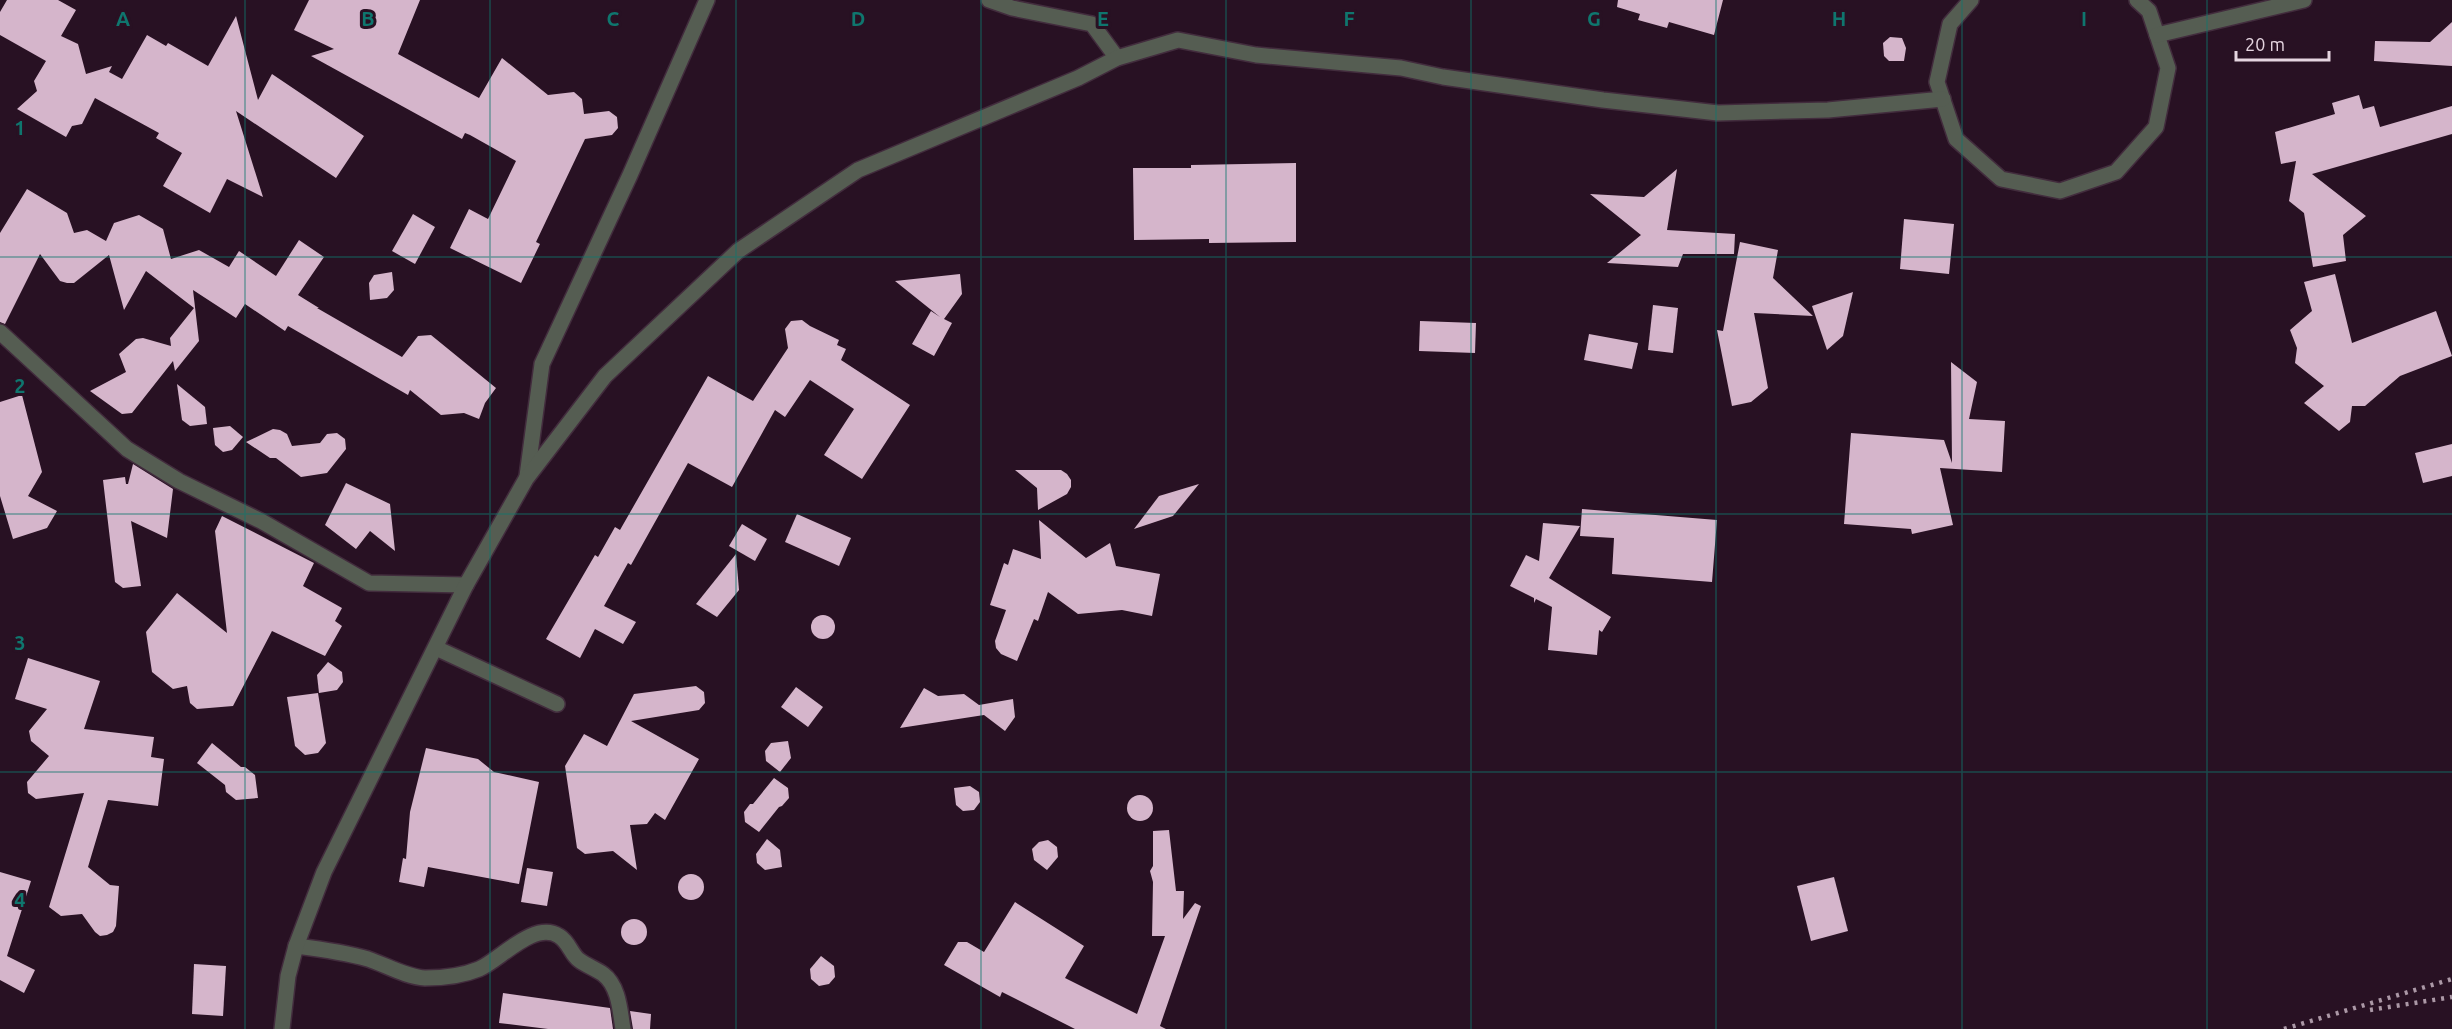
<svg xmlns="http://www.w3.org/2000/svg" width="2452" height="1029" font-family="Ubuntu,sans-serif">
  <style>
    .building { fill: #d5b5cb }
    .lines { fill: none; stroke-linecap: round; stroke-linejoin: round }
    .minor-casing { stroke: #422c3d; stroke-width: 18 }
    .minor { stroke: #555d52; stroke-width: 15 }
    .rail { stroke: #ab98a6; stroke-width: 4.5; stroke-dasharray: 3 6; stroke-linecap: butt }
    .grid { fill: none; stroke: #0f766e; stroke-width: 1.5; stroke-opacity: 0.55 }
    .grid-label { font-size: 20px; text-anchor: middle; font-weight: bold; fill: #0f766e; stroke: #281123; stroke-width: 6; stroke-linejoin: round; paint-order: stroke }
  </style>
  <rect width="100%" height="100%" fill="#281123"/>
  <g class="building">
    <path d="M 7,0 L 58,0 L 76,10 L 61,36 L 78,44 L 86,74 L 112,66 L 109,72 L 122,79 L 147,35 L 166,46 L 168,43 L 208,66 L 236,16 L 258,100 L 272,74 L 364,136 L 336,178 L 236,111 L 263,197 L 227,179 L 210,213 L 163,186 L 182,153 L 156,138 L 159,133 L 95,98 L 82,124 L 72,126 L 66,137 L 17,109 L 37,91 L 34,81 L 46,61 L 0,35 L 0,12 Z"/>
    <path d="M 309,0 L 420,0 L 398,54 L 479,98 L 502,58 L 548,95 L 574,92 L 582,99 L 584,114 L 609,111 L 617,117 L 618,128 L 612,135 L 585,139 L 536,242 L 540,244 L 521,283 L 450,248 L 469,209 L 488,219 L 516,161 L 470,135 L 465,133 L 462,139 L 311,56 L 334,49 L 294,30 Z"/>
    <path d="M 1618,0 L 1723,0 L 1714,35 L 1669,22 L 1667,28 L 1638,20 L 1640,14 L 1617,7 Z"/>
    <path d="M 2452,22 L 2452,66 L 2374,61 L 2375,41 L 2430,42 Z"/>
    <path d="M 1890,37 L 1902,38 L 1906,48 L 1904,61 L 1889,61 L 1884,56 L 1883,43 Z"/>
    <path d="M 2359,95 L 2363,109 L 2374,106 L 2380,127 L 2452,106 L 2452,134 L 2312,174 L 2366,216 L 2343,235 L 2346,261 L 2313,267 L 2304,213 L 2289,201 L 2296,161 L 2281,164 L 2275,132 L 2335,114 L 2332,103 Z"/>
    <path d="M 1296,163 L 1296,242 L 1209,243 L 1209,239 L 1134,240 L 1133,168 L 1191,168 L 1191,165 Z"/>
    <path d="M 1677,169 L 1667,230 L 1735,234 L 1734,254 L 1683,254 L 1678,267 L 1607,263 L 1641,235 L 1590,194 L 1644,197 Z"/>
    <path d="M 27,189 L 67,213 L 74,233 L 87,230 L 106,241 L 114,223 L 139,215 L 163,229 L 171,259 L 199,250 L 229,267 L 239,251 L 276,276 L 299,240 L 324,257 L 298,295 L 319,308 L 317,308 L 402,357 L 418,336 L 431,335 L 496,388 L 485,403 L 479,419 L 464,413 L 441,415 L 410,390 L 408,395 L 288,326 L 285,331 L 245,304 L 236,318 L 193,290 L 199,341 L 175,371 L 173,361 L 132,413 L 122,414 L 90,391 L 126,372 L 119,354 L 136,339 L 143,338 L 171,346 L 170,338 L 194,308 L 146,271 L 124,310 L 109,255 L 74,283 L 67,283 L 60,281 L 40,254 L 5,324 L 0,322 L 0,233 Z"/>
    <path d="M 413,214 L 435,227 L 415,264 L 392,251 Z"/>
    <path d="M 1904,219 L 1954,224 L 1949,274 L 1900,269 Z"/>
    <path d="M 1740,242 L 1778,250 L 1773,278 L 1813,316 L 1754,313 L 1768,388 L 1751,402 L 1732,406 L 1717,330 L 1723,331 Z"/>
    <path d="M 392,272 L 394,290 L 387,298 L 370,300 L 369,283 L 374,275 Z"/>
    <path d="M 960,274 L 962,294 L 944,319 L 952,323 L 934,356 L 912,344 L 931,311 L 940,317 L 895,281 Z"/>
    <path d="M 2335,274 L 2352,343 L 2436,311 L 2452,356 L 2400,376 L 2365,406 L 2352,406 L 2350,422 L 2339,431 L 2304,403 L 2324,386 L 2295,363 L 2297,348 L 2290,330 L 2312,311 L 2304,282 Z"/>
    <path d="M 1853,292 L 1843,336 L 1827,350 L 1812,306 Z"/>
    <path d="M 1653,305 L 1678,308 L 1673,353 L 1648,350 Z"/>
    <path d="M 802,320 L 810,326 L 839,340 L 837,345 L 846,349 L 841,360 L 910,405 L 862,479 L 824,455 L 854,409 L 810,380 L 785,417 L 775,410 L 732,487 L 688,463 L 631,565 L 628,563 L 604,606 L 636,622 L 623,644 L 595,629 L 580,658 L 546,639 L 595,555 L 598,557 L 615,527 L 620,530 L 708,376 L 753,401 L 788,348 L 785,329 L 791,321 Z"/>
    <path d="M 1420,321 L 1476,323 L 1475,353 L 1419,351 Z"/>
    <path d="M 1589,334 L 1638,343 L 1632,369 L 1584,360 Z"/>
    <path d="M 1951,362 L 1977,382 L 1969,419 L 2005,421 L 2002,472 L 1940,468 L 1953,525 L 1912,534 L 1911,529 L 1844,524 L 1851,433 L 1944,440 L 1952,463 Z"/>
    <path d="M 177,384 L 205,407 L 207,424 L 190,426 L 182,420 Z"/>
    <path d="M 22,395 L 42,472 L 28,496 L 57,511 L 47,528 L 13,539 L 0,496 L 0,402 Z"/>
    <path d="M 230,426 L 243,437 L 232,450 L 223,452 L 215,445 L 213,428 Z"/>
    <path d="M 273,429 L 280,430 L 287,434 L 292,446 L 320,443 L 327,434 L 337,433 L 345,439 L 346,449 L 327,473 L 301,477 L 276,458 L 270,458 L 246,442 Z"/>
    <path d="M 2452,444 L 2452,476 L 2423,483 L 2415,453 Z"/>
    <path d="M 133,464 L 173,489 L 167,538 L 131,521 L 141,586 L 123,588 L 115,582 L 103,480 L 125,477 L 126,484 L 128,484 Z"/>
    <path d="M 1015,470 L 1061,470 L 1067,474 L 1071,480 L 1071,487 L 1067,494 L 1038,510 L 1037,488 Z"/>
    <path d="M 346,483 L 390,504 L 395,551 L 370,531 L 356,549 L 325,525 Z"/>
    <path d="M 1199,484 L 1173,516 L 1134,529 L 1159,496 Z"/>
    <path d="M 1582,509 L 1717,520 L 1712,582 L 1612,574 L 1614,538 L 1580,536 Z"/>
    <path d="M 797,514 L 851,538 L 839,566 L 785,542 Z"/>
    <path d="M 222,516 L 314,563 L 303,586 L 342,608 L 335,621 L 342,626 L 325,656 L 272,631 L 233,706 L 197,709 L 190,703 L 187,686 L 173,689 L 152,672 L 146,632 L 177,593 L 227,633 L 215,531 Z"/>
    <path d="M 1039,520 L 1086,558 L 1110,543 L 1116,566 L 1160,574 L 1152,616 L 1122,610 L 1078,614 L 1048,592 L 1038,621 L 1034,619 L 1017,661 L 1001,654 L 996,648 L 995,641 L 1006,610 L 990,605 L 1004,563 L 1008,565 L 1013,549 L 1041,559 Z"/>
    <path d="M 1543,523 L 1580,526 L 1549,578 L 1611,617 L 1602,632 L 1599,630 L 1597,655 L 1548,650 L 1552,607 L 1536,599 L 1534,603 L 1534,598 L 1510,586 L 1526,555 L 1539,561 Z"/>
    <path d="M 742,524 L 767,539 L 755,561 L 729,546 Z"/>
    <path d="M 736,554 L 739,590 L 717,617 L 696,604 Z"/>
    <circle cx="823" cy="627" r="12"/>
    <path d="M 28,658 L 100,681 L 84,729 L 154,737 L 151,757 L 164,759 L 158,806 L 108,800 L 88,867 L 110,885 L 119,886 L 116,926 L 113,932 L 107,935 L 100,936 L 95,932 L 82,914 L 61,916 L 49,907 L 84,793 L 36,799 L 28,793 L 27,782 L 49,756 L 31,741 L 29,731 L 47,709 L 15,699 Z"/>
    <path d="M 328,662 L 342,672 L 343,682 L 337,690 L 319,693 L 317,675 Z"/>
    <path d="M 696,686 L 704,692 L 705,703 L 699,710 L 631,721 L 699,759 L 665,820 L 655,813 L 647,824 L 630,825 L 637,870 L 613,851 L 585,854 L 577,848 L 565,766 L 584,734 L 607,746 L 634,694 Z"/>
    <path d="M 796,687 L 823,707 L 808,727 L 781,707 Z"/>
    <path d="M 924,688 L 938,696 L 964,694 L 979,705 L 1013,699 L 1015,717 L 1005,731 L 984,715 L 900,728 Z"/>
    <path d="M 318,693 L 326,743 L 318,753 L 305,755 L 295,746 L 287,697 Z"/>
    <path d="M 788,741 L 791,758 L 780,772 L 766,761 L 765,751 L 771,743 Z"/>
    <path d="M 212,743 L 241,767 L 245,767 L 255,775 L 258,798 L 236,800 L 226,792 L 225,785 L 197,763 Z"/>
    <path d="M 426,748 L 478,759 L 494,772 L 539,782 L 519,884 L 428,867 L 424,887 L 399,882 L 403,858 L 406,859 L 410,812 Z"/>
    <path d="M 774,778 L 788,788 L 789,798 L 782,806 L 779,807 L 759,832 L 745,822 L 744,812 L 750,804 L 753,804 Z"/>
    <path d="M 970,786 L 979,792 L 980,802 L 974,810 L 963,811 L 956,805 L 954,788 Z"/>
    <circle cx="1140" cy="808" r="13"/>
    <path d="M 1169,830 L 1176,891 L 1184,891 L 1183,919 L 1195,903 L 1201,906 L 1160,1026 L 1166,1029 L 1075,1029 L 1002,992 L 1000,997 L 944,965 L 958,942 L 967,942 L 984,952 L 1015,902 L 1084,946 L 1065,978 L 1137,1014 L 1165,936 L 1152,936 L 1153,882 L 1150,871 L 1153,866 L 1153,831 Z"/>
    <path d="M 767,839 L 780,850 L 782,867 L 765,870 L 757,863 L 756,854 Z"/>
    <path d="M 1048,840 L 1057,847 L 1058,857 L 1047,870 L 1034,860 L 1032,849 L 1039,842 Z"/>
    <path d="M 527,868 L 553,872 L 547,906 L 521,902 Z"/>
    <path d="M 0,872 L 31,881 L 7,956 L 35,970 L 24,993 L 0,980 Z"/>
    <circle cx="691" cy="887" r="13"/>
    <path d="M 1834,877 L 1848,931 L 1811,941 L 1797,886 Z"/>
    <circle cx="634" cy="932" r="13"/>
    <path d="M 821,956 L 834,966 L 835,977 L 829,984 L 819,986 L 811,979 L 810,969 Z"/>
    <path d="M 194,964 L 226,966 L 223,1016 L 192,1014 Z"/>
    <path d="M 503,993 L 610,1008 L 613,1029 L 548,1029 L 499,1023 Z"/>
    <path d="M 630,1011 L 651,1014 L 650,1029 L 633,1029 Z"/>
  </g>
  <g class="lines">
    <defs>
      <g id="minor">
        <path d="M 989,0 L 1012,8 L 1092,24 L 1117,58"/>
        <path d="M 1971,0 L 1950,24 L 1937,82 L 1956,139 L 2001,179 L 2060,191 L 2116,172 L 2156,127 L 2168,68 L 2149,11 L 2137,0"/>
        <path d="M 2157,35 L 2304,0"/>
        <path d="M 0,332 L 127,449 L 179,481 L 261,521 L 369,583 L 466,585"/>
        <path d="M 527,476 L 542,364 L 630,175 L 707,0"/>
        <path d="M 436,648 L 557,704"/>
        <path d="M 296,946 C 320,949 344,952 368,959 C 386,965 406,977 425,978 C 443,978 462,976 479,969 C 500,960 534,920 559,936 C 569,942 571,954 579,960 C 587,966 596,969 603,974 C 619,986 620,1011 623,1029"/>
        <path d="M 282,1029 L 288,976 L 296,946 L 324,872 L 466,585 L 526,479 L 605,376 L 738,251 L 858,170 L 1078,78 L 1117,58 L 1178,40 L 1256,55 L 1401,68 L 1443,77 L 1603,100 L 1718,113 L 1828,110 L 1943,99"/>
      </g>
    </defs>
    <use href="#minor" class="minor-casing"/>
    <use href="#minor" class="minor"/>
    <g class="rail">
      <path d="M 2370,1010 L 2452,997"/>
      <path d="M 2284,1029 L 2452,979"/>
    </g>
  </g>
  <path class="grid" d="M 245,0 L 245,1029M 490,0 L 490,1029M 736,0 L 736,1029M 981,0 L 981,1029M 1226,0 L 1226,1029M 1471,0 L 1471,1029M 1716,0 L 1716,1029M 1962,0 L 1962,1029M 2207,0 L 2207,1029M 0,257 L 2452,257M 0,514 L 2452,514M 0,772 L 2452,772"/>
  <g class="grid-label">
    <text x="123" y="26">A</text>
    <text x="368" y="26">B</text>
    <text x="613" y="26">C</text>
    <text x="858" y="26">D</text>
    <text x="1103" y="26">E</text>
    <text x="1349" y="26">F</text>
    <text x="1594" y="26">G</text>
    <text x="1839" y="26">H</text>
    <text x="2084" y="26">I</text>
    <text x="20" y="135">1</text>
    <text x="20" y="393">2</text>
    <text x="20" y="650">3</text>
    <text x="20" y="907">4</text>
  </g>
  <path d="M2236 51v9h93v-9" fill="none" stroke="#e5d5e0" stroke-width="3"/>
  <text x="2245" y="51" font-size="18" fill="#e5d5e0" stroke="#281123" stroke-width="4.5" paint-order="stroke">20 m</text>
</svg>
